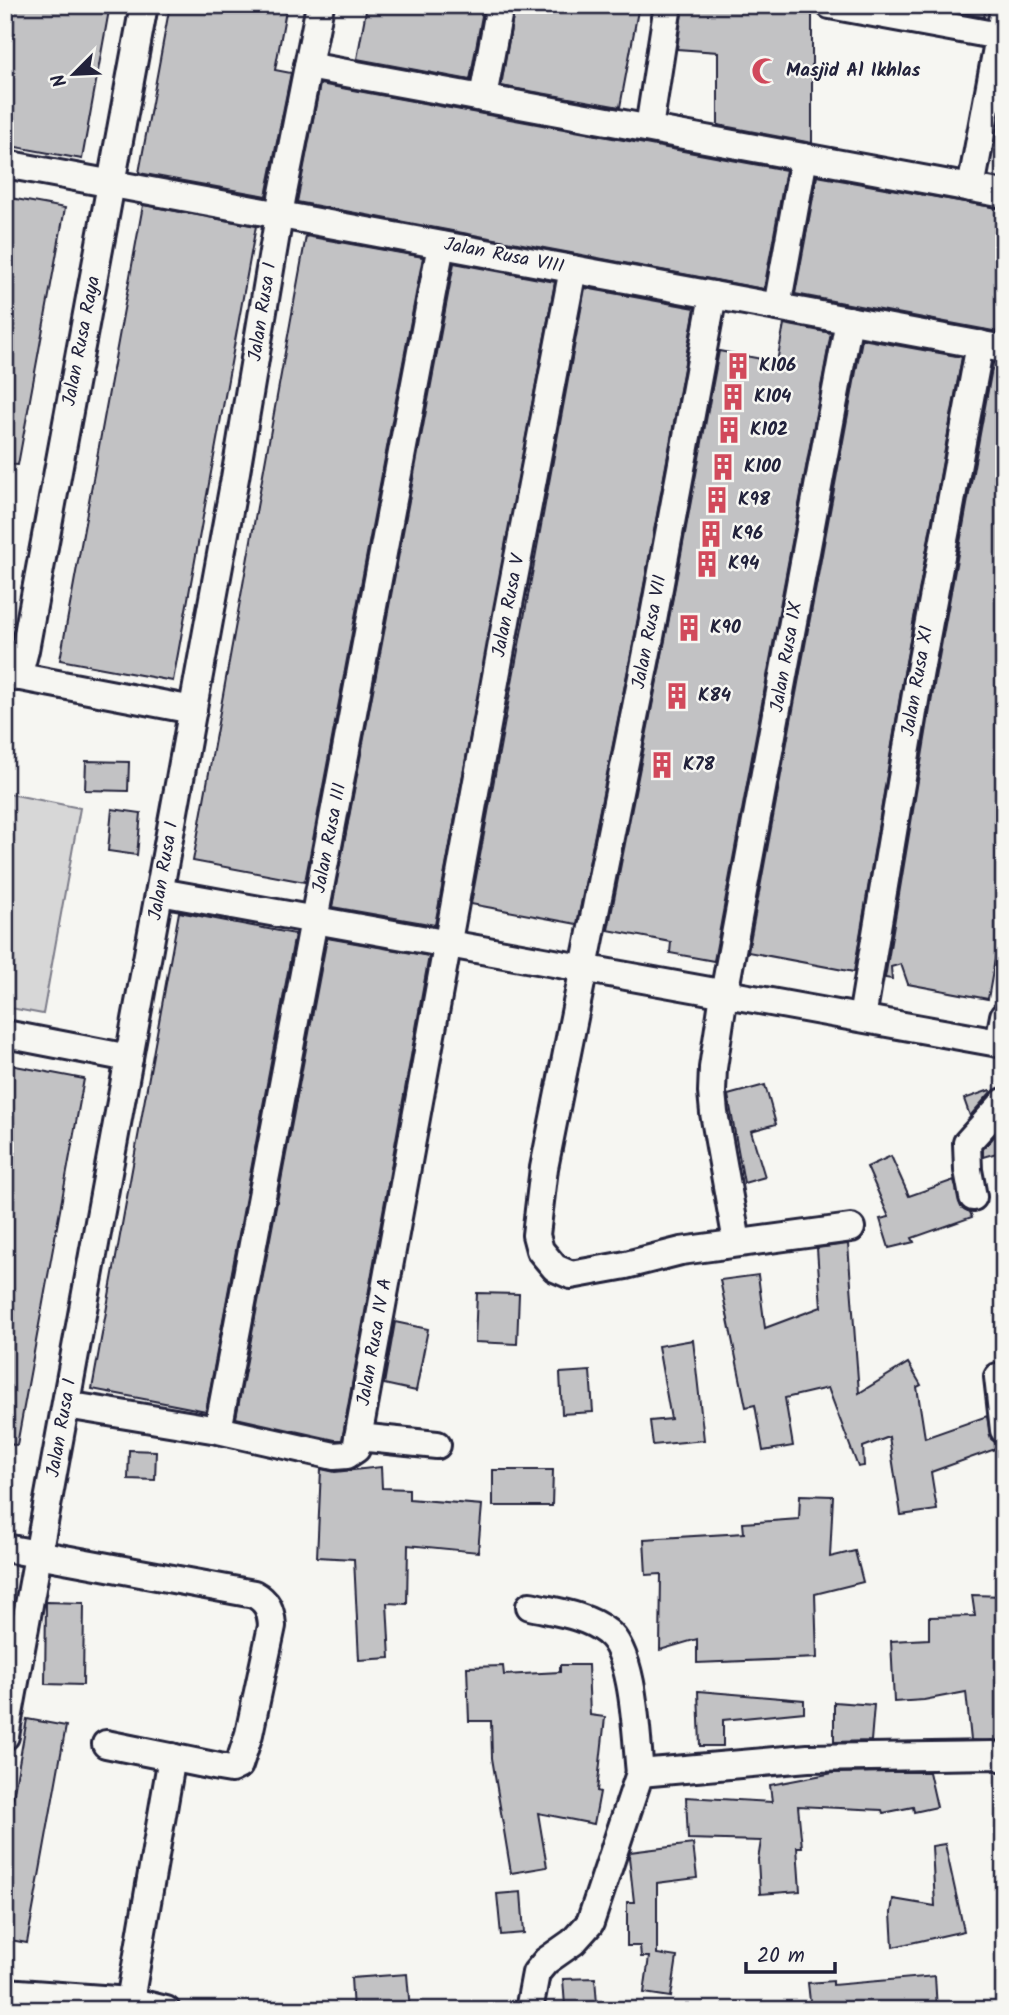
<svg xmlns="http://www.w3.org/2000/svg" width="1009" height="2015" font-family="Kalam,sans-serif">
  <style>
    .green { fill: #d7d7d7; stroke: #7c7c89; stroke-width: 2 }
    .building { fill: #c2c2c4; stroke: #22223b; stroke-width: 2 }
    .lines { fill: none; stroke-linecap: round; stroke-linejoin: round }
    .minor-casing { stroke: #22223b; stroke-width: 32 }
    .minor { stroke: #f6f6f2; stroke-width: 26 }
    .labels { text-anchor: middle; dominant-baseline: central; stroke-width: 5; stroke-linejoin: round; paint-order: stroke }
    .poi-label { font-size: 19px; font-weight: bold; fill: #22223b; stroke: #f6f6f2; text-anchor: start }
    .street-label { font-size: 19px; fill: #22223b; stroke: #f6f6f2 }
  </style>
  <rect width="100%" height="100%" fill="#f6f6f2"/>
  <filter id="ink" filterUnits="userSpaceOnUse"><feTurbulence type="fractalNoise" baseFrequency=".0143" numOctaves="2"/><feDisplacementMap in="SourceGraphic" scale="14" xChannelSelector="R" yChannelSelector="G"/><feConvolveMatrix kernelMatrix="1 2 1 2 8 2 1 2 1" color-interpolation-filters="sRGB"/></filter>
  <g filter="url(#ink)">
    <path class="green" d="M 5,793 L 80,808 L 43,1014 L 5,1007 Z"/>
    <g class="building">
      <path d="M 5,5 L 110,5 L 82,159 L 5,145 Z"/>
      <path d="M 170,5 L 287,5 L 275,70 L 291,73 L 266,196 L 139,173 Z"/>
      <path d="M 367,5 L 484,5 L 470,80 L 357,59 Z"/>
      <path d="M 515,5 L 639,5 L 620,107 L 501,86 Z"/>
      <path d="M 683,5 L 812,5 L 812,143 L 718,125 L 718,52 L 677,49 Z"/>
      <path d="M 919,5 L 987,5 L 984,17 Z"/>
      <path d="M 320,84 L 786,170 L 764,289 L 297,202 Z"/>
      <path d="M 817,176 L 1004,209 L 1004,333 L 795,294 Z"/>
      <path d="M 5,197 L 65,208 L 18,465 L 5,464 Z"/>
      <path d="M 143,205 L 256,226 L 173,681 L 60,660 Z"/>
      <path d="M 306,236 L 423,257 L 305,882 L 193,861 Z"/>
      <path d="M 454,263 L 555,282 L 435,925 L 332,907 Z"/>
      <path d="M 585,288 L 695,308 L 635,634 L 577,924 L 471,904 Z"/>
      <path d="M 784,324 L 831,333 L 714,961 L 670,953 L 671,942 L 608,930 L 665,640 L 719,351 L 777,362 Z"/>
      <path d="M 862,339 L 962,357 L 904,673 L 854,972 L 748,952 Z"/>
      <path d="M 993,363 L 1004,364 L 1004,909 L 988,999 L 908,984 L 901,964 L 891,967 L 892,979 L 885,978 L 935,679 Z"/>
      <path d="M 86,761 L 129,762 L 128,791 L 85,790 Z"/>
      <path d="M 112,809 L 141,813 L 137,855 L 108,851 Z"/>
      <path d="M 179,912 L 295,934 L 206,1411 L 92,1389 Z"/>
      <path d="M 327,938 L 429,956 L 342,1440 L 335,1440 L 236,1418 Z"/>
      <path d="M 5,1064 L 84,1079 L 17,1445 L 5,1444 Z"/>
      <path d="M 765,1085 L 776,1124 L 751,1131 L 765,1177 L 744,1183 L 728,1095 Z"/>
      <path d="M 990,1090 L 991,1092 L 970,1116 L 964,1099 Z"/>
      <path d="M 1003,1127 L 1004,1151 L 983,1157 L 983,1149 Z"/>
      <path d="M 891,1156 L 909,1196 L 954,1180 L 961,1207 L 970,1212 L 972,1217 L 912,1238 L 914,1242 L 889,1248 L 880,1219 L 889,1217 L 867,1167 Z"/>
      <path d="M 848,1244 L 859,1393 L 908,1363 L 921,1385 L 917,1387 L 925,1438 L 987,1416 L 991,1439 L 1001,1447 L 931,1472 L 937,1510 L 901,1515 L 889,1437 L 863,1447 L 864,1466 L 858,1467 L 828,1388 L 785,1398 L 793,1446 L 763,1451 L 755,1405 L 746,1407 L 720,1280 L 758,1275 L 765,1328 L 821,1307 L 817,1248 Z"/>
      <path d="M 477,1293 L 519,1294 L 517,1344 L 475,1342 Z"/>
      <path d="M 395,1322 L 428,1329 L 416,1391 L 384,1384 Z"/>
      <path d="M 693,1340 L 704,1440 L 653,1445 L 650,1421 L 671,1419 L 658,1346 Z"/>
      <path d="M 590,1371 L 593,1412 L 562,1414 L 560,1373 Z"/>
      <path d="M 129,1450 L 156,1451 L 155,1480 L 128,1479 Z"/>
      <path d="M 381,1467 L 382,1488 L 409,1489 L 409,1499 L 482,1505 L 478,1552 L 408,1545 L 407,1604 L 387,1603 L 390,1658 L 359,1660 L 354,1559 L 317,1557 L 321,1469 L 335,1472 Z"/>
      <path d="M 493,1470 L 553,1470 L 552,1506 L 493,1506 Z"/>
      <path d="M 800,1495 L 833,1496 L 830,1557 L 855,1551 L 863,1582 L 815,1594 L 817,1658 L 697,1663 L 697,1639 L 660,1650 L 661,1574 L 646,1575 L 644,1539 L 744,1533 L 743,1523 L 799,1519 Z"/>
      <path d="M 972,1595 L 1004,1596 L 1004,1742 L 971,1740 L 966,1692 L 924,1700 L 894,1702 L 891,1641 L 929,1639 L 929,1617 L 975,1616 Z"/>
      <path d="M 46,1602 L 84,1603 L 83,1685 L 45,1684 Z"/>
      <path d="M 560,1665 L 588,1665 L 590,1715 L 605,1717 L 597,1791 L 600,1792 L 594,1824 L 538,1813 L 547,1867 L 511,1873 L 492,1758 L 491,1721 L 469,1721 L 467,1667 L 503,1666 L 504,1675 L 560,1672 Z"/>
      <path d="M 698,1691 L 804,1700 L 804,1712 L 723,1720 L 723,1746 L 700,1746 Z"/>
      <path d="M 834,1702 L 874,1705 L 871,1741 L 834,1742 Z"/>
      <path d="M 27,1719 L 66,1726 L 27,1943 L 5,1939 L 5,1842 Z"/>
      <path d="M 892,1772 L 929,1772 L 937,1807 L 914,1812 L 913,1807 L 883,1813 L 882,1810 L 798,1806 L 802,1847 L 797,1847 L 800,1891 L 760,1894 L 758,1860 L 761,1841 L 688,1839 L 686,1797 L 772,1802 L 770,1785 L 833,1773 Z"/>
      <path d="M 693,1844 L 697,1878 L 657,1883 L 657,1954 L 677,1957 L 671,1997 L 644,1993 L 649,1957 L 641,1957 L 640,1946 L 627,1946 L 627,1902 L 634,1902 L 629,1857 L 630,1852 Z"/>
      <path d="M 945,1844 L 964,1931 L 893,1947 L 891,1913 L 893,1899 L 935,1906 L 932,1846 Z"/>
      <path d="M 521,1892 L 524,1933 L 501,1935 L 497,1894 Z"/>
      <path d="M 407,1974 L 410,2010 L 353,2010 L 351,1978 Z"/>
      <path d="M 935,1976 L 937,2010 L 811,2010 L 808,1983 L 833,1981 L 833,1985 Z"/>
      <path d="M 595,1978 L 597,2004 L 565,2006 L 563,1979 Z"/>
    </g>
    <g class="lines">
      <defs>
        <g id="minor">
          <path d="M 830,5 L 999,36"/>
          <path d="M 308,66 L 1004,194"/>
          <path d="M 483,97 L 500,5"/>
          <path d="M 649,128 L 668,5"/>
          <path d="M 5,164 L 1004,349"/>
          <path d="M 971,188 L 1004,10"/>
          <path d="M 713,295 L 650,637 L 544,1168 L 536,1235 L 540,1250 L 555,1268 L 571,1275 L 626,1265 L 681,1251 L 851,1228"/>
          <path d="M 777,307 L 804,157"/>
          <path d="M 5,674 L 193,710"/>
          <path d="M 18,677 L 25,650 L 144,5"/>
          <path d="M 160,892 L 1004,1044"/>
          <path d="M 862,1018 L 919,676 L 980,344"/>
          <path d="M 5,1034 L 129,1058"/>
          <path d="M 999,1043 L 1004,1016"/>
          <path d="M 973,1197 L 968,1170 L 967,1143 L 1004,1102"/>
          <path d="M 737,1242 L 714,1113 L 712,1092 L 713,1068 L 724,994 L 849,320"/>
          <path d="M 998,1377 L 1004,1430"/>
          <path d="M 66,1405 L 218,1430 L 334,1456 L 347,1455 L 356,1449 L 508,610 L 573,269"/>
          <path d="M 218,1430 L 441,245"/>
          <path d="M 358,1437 L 437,1445"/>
          <path d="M 5,1548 L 254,1594 C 267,1601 271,1610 272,1626 L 249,1734 L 239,1765 L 231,1769 L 219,1767 L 106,1744"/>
          <path d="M 530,1606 C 556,1612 586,1615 607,1632 C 635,1653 636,1738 640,1773"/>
          <path d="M 5,1736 L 235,478 L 282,198 L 320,5"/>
          <path d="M 5,1992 L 130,2001 L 166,2010"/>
          <path d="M 130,2001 L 172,1757"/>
          <path d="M 529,2010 L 536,1973 L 546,1961 L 573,1942 L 590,1923 L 640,1773 L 808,1758 L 993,1755 L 1004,1758"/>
        </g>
      </defs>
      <use href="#minor" class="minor-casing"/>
      <use href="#minor" class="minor"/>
    </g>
  </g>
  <defs>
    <symbol id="mosque-bare" viewBox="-9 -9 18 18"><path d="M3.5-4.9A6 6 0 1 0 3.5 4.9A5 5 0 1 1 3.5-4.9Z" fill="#d1495b" stroke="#f6f6f2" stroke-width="2.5" paint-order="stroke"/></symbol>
    <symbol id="building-bare" viewBox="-9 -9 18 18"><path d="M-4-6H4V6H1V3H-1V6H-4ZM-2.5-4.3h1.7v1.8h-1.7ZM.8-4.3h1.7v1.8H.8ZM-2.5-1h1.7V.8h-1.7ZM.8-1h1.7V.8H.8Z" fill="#d1495b" stroke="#f6f6f2" stroke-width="2.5" paint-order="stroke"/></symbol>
  </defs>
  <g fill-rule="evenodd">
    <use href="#mosque-bare" x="746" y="52" width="38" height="38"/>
    <use href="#building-bare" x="719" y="347" width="38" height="38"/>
    <use href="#building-bare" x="714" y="378" width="38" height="38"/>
    <use href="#building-bare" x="710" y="411" width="38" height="38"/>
    <use href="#building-bare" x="704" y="448" width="38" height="38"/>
    <use href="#building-bare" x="698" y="481" width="38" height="38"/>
    <use href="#building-bare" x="692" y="515" width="38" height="38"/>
    <use href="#building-bare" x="688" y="545" width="38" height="38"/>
    <use href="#building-bare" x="670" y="609" width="38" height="38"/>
    <use href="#building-bare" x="658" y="677" width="38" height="38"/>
    <use href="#building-bare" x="643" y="746" width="38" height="38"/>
  </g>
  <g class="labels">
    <g class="poi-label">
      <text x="786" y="71">Masjid Al Ikhlas</text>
      <text x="759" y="366">K106</text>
      <text x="754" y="397">K104</text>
      <text x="750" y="430">K102</text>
      <text x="744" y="467">K100</text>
      <text x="738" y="500">K98</text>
      <text x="732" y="534">K96</text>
      <text x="728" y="564">K94</text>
      <text x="710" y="628">K90</text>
      <text x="698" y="696">K84</text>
      <text x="683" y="765">K78</text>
    </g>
    <g class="street-label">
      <text transform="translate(504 256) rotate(11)">Jalan Rusa VIII</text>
      <text transform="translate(263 312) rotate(-81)">Jalan Rusa I</text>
      <text transform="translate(82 341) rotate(-79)">Jalan Rusa Raya</text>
      <text transform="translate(509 606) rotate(-79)">Jalan Rusa V</text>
      <text transform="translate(650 632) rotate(-79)">Jalan Rusa VII</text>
      <text transform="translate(787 657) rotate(-80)">Jalan Rusa IX</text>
      <text transform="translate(918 681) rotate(-80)">Jalan Rusa XI</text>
      <text transform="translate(330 838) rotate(-79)">Jalan Rusa III</text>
      <text transform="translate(164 871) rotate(-80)">Jalan Rusa I</text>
      <text transform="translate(375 1342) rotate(-80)">Jalan Rusa IV A</text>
      <text transform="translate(62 1428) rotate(-80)">Jalan Rusa I</text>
    </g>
  </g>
  <rect width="1009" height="2015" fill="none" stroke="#f6f6f2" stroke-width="28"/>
  <rect x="14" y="14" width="981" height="1987" fill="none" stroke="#22223b" stroke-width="2.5" filter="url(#ink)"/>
  <g transform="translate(74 74) rotate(246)" stroke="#f6f6f2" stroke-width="5" paint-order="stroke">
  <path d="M0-5L12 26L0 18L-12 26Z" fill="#22223b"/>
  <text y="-10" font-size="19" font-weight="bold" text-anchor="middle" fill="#22223b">N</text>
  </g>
  <path d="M746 1962v10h89v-10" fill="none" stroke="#22223b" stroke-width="3.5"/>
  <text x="757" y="1962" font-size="21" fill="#22223b" stroke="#f6f6f2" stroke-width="5" paint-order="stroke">20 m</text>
</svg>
